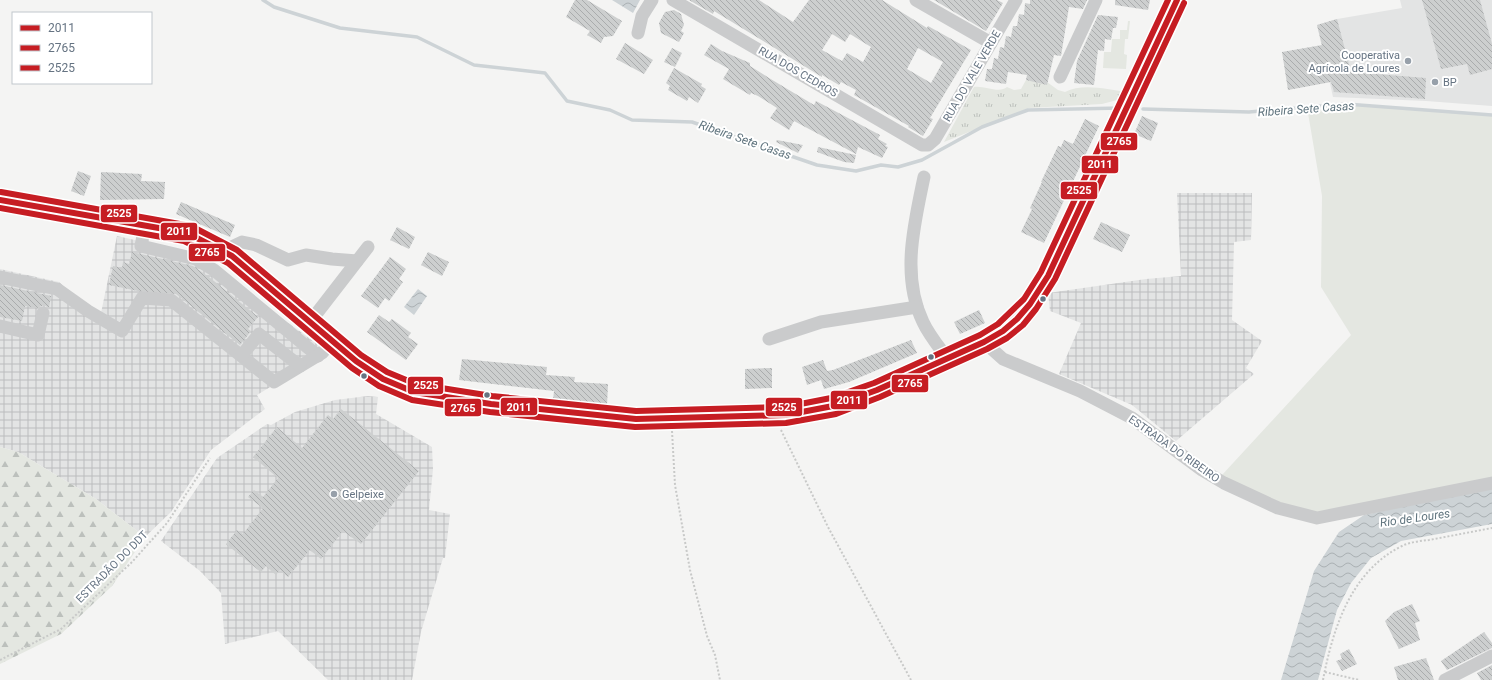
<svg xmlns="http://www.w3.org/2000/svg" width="1492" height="680" font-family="Roboto,sans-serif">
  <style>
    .built { fill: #e3e4e4 }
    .industrial { fill: url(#industrial-grid) }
    .grass { fill: #e4e7e1 }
    .forest { fill: url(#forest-firs) }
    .park { fill: url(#park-tufts) }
    .water { fill: url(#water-waves) }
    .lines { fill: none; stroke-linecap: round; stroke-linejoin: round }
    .stream { stroke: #cdd3d6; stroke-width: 3.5 }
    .building { fill: url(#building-back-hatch); fill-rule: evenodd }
    .major-casing { stroke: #d0d0d1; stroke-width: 18 }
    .path { stroke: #c8c9c8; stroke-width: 2; stroke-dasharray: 2 2; stroke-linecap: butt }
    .minor { stroke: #cacbcc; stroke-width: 13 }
    .major { stroke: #dedfdf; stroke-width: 17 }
    .bus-1-casing { stroke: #fff; stroke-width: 9 }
    .bus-2-casing { stroke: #fff; stroke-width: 9 }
    .bus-3-casing { stroke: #fff; stroke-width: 9 }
    .bus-1 { stroke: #c61d23; stroke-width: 6 }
    .bus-2 { stroke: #c61d23; stroke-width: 6 }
    .bus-3 { stroke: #c61d23; stroke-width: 6 }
    .poi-dot { fill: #97a0aa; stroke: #fff; stroke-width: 1.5 }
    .bus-dot { fill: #657382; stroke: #fff; stroke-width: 1.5 }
    .labels { text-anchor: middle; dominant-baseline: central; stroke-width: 4; stroke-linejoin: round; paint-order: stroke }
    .poi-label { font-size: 11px; fill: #657382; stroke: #fff; text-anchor: start }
    .street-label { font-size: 11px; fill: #657382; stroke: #fff }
    .water-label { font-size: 12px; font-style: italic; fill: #61757f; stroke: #fff }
    .line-badge { stroke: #fff; stroke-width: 1.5 }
    .badge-label { font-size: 11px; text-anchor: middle; font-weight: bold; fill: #fff }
  </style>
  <defs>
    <pattern id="industrial-grid" width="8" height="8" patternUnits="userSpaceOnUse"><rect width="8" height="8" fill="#e3e4e4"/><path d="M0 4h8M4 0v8" fill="none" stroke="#bcbdbe"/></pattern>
    <pattern id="forest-firs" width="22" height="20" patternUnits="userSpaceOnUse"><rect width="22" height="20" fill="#e4e7e1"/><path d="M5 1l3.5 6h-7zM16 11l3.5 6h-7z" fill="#bcc0bc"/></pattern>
    <pattern id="park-tufts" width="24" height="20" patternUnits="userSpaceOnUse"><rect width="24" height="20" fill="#e4e7e1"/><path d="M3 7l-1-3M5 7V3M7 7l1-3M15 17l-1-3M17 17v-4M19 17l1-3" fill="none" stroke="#bcc0bc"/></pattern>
    <pattern id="water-waves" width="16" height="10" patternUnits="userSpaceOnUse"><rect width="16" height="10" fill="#cdd3d6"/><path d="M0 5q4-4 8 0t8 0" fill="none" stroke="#aab0b3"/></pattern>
    <pattern id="building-back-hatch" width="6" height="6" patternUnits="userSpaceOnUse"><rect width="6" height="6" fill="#cdcfcf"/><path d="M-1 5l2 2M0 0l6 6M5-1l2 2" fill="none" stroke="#aaacad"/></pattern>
  </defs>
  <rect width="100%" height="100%" fill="#f4f4f3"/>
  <path class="built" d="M 1400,0 L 1492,0 L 1492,106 L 1426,101 L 1333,97 L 1317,25 L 1337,19 L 1402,8 Z"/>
  <g class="industrial">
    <path d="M 1177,193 L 1252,193 L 1251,240 L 1234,242 L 1232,320 L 1262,341 L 1246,368 L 1254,374 L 1176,441 L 1132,405 L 1059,374 L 1081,323 L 1050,311 L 1048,293 L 1146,279 L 1181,276 Z"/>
    <path d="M 117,236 L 193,253 L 328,352 L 257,395 L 265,409 L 211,450 L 171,512 L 145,537 L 96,499 L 18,452 L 0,447 L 0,269 L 59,282 L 88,308 L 101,313 Z"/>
    <path d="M 368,396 L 378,397 L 376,414 L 432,447 L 433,469 L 429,510 L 450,514 L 445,558 L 443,558 L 421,632 L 412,680 L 328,680 L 278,631 L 225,644 L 221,593 L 200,571 L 161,541 L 217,458 L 267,424 L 271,425 L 295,412 L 335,400 Z"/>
  </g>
  <g class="grass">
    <path d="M 1128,21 L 1130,21 L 1128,39 L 1125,39 L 1124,54 L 1127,55 L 1126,69 L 1103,68 L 1104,52 L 1111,52 L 1112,39 L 1120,39 L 1120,30 L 1127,30 Z"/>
    <path d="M 1346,104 L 1492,115 L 1492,483 L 1317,518 L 1278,508 L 1222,475 L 1351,335 L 1321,287 L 1322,196 L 1307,107 Z"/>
  </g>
  <path class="forest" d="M 0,447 L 18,452 L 96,499 L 145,537 L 112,586 L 61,634 L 0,664 Z"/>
  <path class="park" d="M 1026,80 L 1047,82 L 1058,90 L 1065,92 C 1082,83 1107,89 1126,92 L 1121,99 L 1102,104 L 1029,108 L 944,142 L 974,87 C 984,85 999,94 1007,87 L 1014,90 L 1021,89 Z"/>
  <g class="water">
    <path d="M 612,0 L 640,0 L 633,13 Z"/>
    <path d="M 418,289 L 427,296 L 414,315 L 404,307 Z"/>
    <path d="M 1492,487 L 1492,524 L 1401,541 L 1371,558 L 1351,583 L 1337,610 L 1318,680 L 1281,680 L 1314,571 L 1339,532 L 1364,515 Z"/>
  </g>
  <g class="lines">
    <g class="stream">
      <path d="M 263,0 L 274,7 L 340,28 L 417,37 L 474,65 L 545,73 L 567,101 L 610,110 L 632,120 L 692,122 L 817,165 L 856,171 L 881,165 L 898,167 L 922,160 L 982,127 L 1028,110 L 1121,108"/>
      <path d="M 1143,109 L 1249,112 L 1346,104 L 1492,115"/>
    </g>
  </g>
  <g class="building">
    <path d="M 575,0 L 587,0 L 622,21 L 613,36 L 604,37 L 601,43 L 587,35 L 590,31 L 566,17 Z"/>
    <path d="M 689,0 L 759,0 L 793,22 L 809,0 L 882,0 L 927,28 L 928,26 L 971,50 L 930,118 L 933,119 L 923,136 L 908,127 L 909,126 L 854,95 L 856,90 L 841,82 L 839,85 L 822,75 L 822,77 L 714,11 L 713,14 ZM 832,34 L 845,42 L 850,34 L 871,47 L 863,62 L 847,53 L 842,61 L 822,50 ZM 918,48 L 943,62 L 931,83 L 907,69 Z"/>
    <path d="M 934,0 L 997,0 L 1003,3 L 986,31 Z"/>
    <path d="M 1030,0 L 1087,0 L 1083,9 L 1069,7 L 1061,56 L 1054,55 L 1047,85 L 1026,80 L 1027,75 L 1008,72 L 1006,84 L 985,81 L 987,69 L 992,69 L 994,58 L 998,59 L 1000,47 L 1004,48 L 1006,36 L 1011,37 L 1013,26 L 1017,26 L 1019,14 L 1024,15 L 1025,3 L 1030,4 Z"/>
    <path d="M 1115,0 L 1150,0 L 1148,10 L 1115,5 Z"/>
    <path d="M 1422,0 L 1480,0 L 1492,44 L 1492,69 L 1470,75 L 1467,64 L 1441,69 Z"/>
    <path d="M 674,10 L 681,14 L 684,25 L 681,31 L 684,33 L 679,42 L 661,33 L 659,23 L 665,12 Z"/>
    <path d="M 1098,15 L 1118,17 L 1116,28 L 1113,28 L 1111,40 L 1105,39 L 1104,51 L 1098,50 L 1094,85 L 1074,83 L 1077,61 Z"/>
    <path d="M 1337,19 L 1351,72 L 1426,78 L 1425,99 L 1334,92 L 1331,82 L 1288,90 L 1282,52 L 1322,45 L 1317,25 Z"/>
    <path d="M 625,43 L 653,60 L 644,74 L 616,59 Z"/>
    <path d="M 711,44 L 722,51 L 750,63 L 750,66 L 769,78 L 814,105 L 816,101 L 880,135 L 878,139 L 887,144 L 885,146 L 888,147 L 882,158 L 858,147 L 856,154 L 794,121 L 789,130 L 770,118 L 777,108 L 758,96 L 751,93 L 750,95 L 723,79 L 729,69 L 704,55 Z"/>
    <path d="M 672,48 L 682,53 L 675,67 L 664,62 Z"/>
    <path d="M 674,68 L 702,84 L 701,86 L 706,89 L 698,103 L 689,97 L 687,101 L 668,90 L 670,86 L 666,83 Z"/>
    <path d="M 1142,116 L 1158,123 L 1151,141 L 1134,134 Z"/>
    <path d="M 1085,119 L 1099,126 L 1044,243 L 1021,232 L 1032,209 L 1030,208 L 1042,182 L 1041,182 L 1058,146 L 1061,147 L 1064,140 L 1073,144 Z"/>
    <path d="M 777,140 L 803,145 L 798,153 L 776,142 Z"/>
    <path d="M 818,147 L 856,155 L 854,163 L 844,162 L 817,152 Z"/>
    <path d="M 78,171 L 91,176 L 84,196 L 71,191 Z"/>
    <path d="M 101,172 L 142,174 L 141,181 L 165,182 L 164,199 L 100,200 Z"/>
    <path d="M 181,202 L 235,225 L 230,237 L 176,214 Z"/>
    <path d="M 1101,222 L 1130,235 L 1122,252 L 1093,239 Z"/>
    <path d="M 397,227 L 415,237 L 409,249 L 390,240 Z"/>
    <path d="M 132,252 L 193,266 L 209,277 L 258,317 L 248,329 L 251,331 L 240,345 L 176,294 L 138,291 L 109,285 L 113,266 L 122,268 L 123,262 L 129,264 Z"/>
    <path d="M 428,252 L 449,262 L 442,276 L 421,265 Z"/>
    <path d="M 390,257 L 406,269 L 399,279 L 403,282 L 389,301 L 385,298 L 378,308 L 361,296 Z"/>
    <path d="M 0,285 L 51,296 L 49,308 L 44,305 L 37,308 L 25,306 L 22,321 L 0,317 Z"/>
    <path d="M 979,310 L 985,323 L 960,334 L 954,322 Z"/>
    <path d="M 379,315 L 389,322 L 392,319 L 411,333 L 408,337 L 418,344 L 406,360 L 367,332 Z"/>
    <path d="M 911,340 L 917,353 L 849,382 L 824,389 L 821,380 L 807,385 L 802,367 L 823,360 L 827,371 L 833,370 Z"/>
    <path d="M 462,359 L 547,367 L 546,375 L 575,377 L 574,382 L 608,384 L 607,406 L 553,400 L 554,391 L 459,380 Z"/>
    <path d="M 772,368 L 772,388 L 745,389 L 745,369 Z"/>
    <path d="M 341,409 L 419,471 L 361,544 L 343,531 L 321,559 L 310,550 L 288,577 L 280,570 L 276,575 L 266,566 L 261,572 L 226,544 L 237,530 L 243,534 L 263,508 L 248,497 L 254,490 L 263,497 L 278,478 L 253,457 L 277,427 L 302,448 L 328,415 L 333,419 Z"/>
    <path d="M 1412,604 L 1420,621 L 1415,623 L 1420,640 L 1399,649 L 1385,621 L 1394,612 Z"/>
    <path d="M 1484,632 L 1492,643 L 1492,648 L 1447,670 L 1441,661 Z"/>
    <path d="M 1349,649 L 1357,664 L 1342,671 L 1336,661 L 1342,659 L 1340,654 Z"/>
    <path d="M 1426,658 L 1434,680 L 1398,680 L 1394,667 Z"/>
    <path d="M 1492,665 L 1492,680 L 1481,680 L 1477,673 Z"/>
  </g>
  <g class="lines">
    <defs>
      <path id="major" d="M 0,200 L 187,233 L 232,256 L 356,361 L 383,379 L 414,392 L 491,404 L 636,419 L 786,415 L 833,406 L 877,390 L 984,342 L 1003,331 L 1017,319 L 1030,304 L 1048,276 L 1177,0"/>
    </defs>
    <use href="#major" class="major-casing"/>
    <g class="path">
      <path d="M 781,430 L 828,527 L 911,680"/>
      <path d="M 672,431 L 675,485 L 690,570 L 707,636 L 715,655 L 720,680"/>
      <path d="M 0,660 L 61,629 L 132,562 L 167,523 L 210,458"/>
      <path d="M 1325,672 L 1359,680"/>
      <path d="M 1323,680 C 1333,628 1351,571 1402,546 C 1410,542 1420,541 1429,540 C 1450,536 1471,532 1492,528"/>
    </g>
    <g class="minor">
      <path d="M 673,0 L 922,145 L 928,145 L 935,139 L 1016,0"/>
      <path d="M 916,0 L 991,43"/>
      <path d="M 638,33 L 642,16 L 652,0"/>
      <path d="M 1060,77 L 1096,0"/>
      <path d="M 924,177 C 914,225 901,276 923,322 C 929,335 939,347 947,358"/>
      <path d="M 145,226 L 141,246 L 196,259 L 214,270 L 318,356"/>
      <path d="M 223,251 L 242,242 L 256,245 L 288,260 L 306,255 L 332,259 L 357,261"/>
      <path d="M 0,277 L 57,289 L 88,311 L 122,331 L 142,298 L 171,300 L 274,382 L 322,353 L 332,341"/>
      <path d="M 310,322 L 368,247"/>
      <path d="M 0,326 L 38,335 L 43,313"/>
      <path d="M 769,339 L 821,322 L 917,307"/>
      <path d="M 984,342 L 1003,359 L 1080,391 L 1132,418 L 1202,470 L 1224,483 L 1278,508 L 1317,518 L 1492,483"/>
      <path d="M 242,355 L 259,334 L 300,366"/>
      <path d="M 1445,680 L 1492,656"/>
    </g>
    <use href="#major" class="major"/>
    <defs>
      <path id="bus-1" d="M 0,200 L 187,233 L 232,256 L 356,361 L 383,379 L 414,392 L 491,404 L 636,419 L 786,415 L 833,406 L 877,390 L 984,342 L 1003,331 L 1017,319 L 1030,304 L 1048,276 L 1177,0"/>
      <path id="bus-2" d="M 0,208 L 184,241 L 228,263 L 352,368 L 379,386 L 412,400 L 490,412 L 635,427 L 786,423 L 836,414 L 880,397 L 987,349 L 1007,338 L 1023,325 L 1036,309 L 1055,279 L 1184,3"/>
      <path id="bus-3" d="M 1,192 L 191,226 L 237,250 L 361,355 L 387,372 L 416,384 L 492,396 L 636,411 L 785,407 L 831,398 L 874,383 L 980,335 L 998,324 L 1024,299 L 1041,272 L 1168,0"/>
    </defs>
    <use href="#bus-1" class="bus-1-casing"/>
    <use href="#bus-2" class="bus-2-casing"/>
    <use href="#bus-3" class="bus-3-casing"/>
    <use href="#bus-1" class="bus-1"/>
    <use href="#bus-2" class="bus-2"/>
    <use href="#bus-3" class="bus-3"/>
  </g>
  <g class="poi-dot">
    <circle cx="1408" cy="61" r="4"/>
    <circle cx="1435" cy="82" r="4"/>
    <circle cx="334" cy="494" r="4"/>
  </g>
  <g class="bus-dot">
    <circle cx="1043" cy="299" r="3.5"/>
    <circle cx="931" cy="357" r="3.5"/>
    <circle cx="364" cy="376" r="3.5"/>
    <circle cx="487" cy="395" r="3.5"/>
  </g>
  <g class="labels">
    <g class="poi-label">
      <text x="1400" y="55" text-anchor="end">Cooperativa<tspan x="1400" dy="13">Agrícola de Loures</tspan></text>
      <text x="1443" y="82">BP</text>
      <text x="342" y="494">Gelpeixe</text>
    </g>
    <g class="street-label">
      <text transform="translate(798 72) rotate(30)">RUA DOS CEDROS</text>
      <text transform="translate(972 76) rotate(-60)">RUA DO VALE VERDE</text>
      <text transform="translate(1174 449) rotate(35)">ESTRADA DO RIBEIRO</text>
      <text transform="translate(112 567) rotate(-45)">ESTRADÃO DO DDT</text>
    </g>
    <g class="water-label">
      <text transform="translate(1306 109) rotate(-4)">Ribeira Sete Casas</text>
      <text transform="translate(745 140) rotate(19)">Ribeira Sete Casas</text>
      <text transform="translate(1415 518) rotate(-8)">Rio de Loures</text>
    </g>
  </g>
  <g class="line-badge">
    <rect x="1100" y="132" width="38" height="19" rx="4" fill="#c61d23"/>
    <rect x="1081" y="155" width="38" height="19" rx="4" fill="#c61d23"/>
    <rect x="1060" y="181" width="38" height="19" rx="4" fill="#c61d23"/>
    <rect x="100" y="204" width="38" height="19" rx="4" fill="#c61d23"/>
    <rect x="160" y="222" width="38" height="19" rx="4" fill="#c61d23"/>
    <rect x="188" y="243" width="38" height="19" rx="4" fill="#c61d23"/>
    <rect x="891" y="374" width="38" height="19" rx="4" fill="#c61d23"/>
    <rect x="407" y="376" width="37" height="19" rx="4" fill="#c61d23"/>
    <rect x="830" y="390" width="38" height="20" rx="4" fill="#c61d23"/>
    <rect x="500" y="397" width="38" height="19" rx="4" fill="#c61d23"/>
    <rect x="765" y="397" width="38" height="20" rx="4" fill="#c61d23"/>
    <rect x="444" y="398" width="38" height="19" rx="4" fill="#c61d23"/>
  </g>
  <g class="badge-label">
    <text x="1119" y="145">2765</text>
    <text x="1100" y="168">2011</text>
    <text x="1079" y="194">2525</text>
    <text x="119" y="217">2525</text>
    <text x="179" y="235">2011</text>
    <text x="207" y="256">2765</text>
    <text x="910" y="387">2765</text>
    <text x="426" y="389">2525</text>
    <text x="849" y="404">2011</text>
    <text x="519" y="411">2011</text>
    <text x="784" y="411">2525</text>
    <text x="463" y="412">2765</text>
  </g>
  <rect x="12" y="12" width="140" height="72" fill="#ffffff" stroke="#c1c7cd"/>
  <rect x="20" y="25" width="20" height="6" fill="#c61d23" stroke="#c1c7cd"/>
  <text x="48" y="32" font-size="12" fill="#657382">2011</text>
  <rect x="20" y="45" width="20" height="6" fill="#c61d23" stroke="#c1c7cd"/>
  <text x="48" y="52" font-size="12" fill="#657382">2765</text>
  <rect x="20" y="65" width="20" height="6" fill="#c61d23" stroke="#c1c7cd"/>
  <text x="48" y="72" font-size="12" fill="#657382">2525</text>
</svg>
